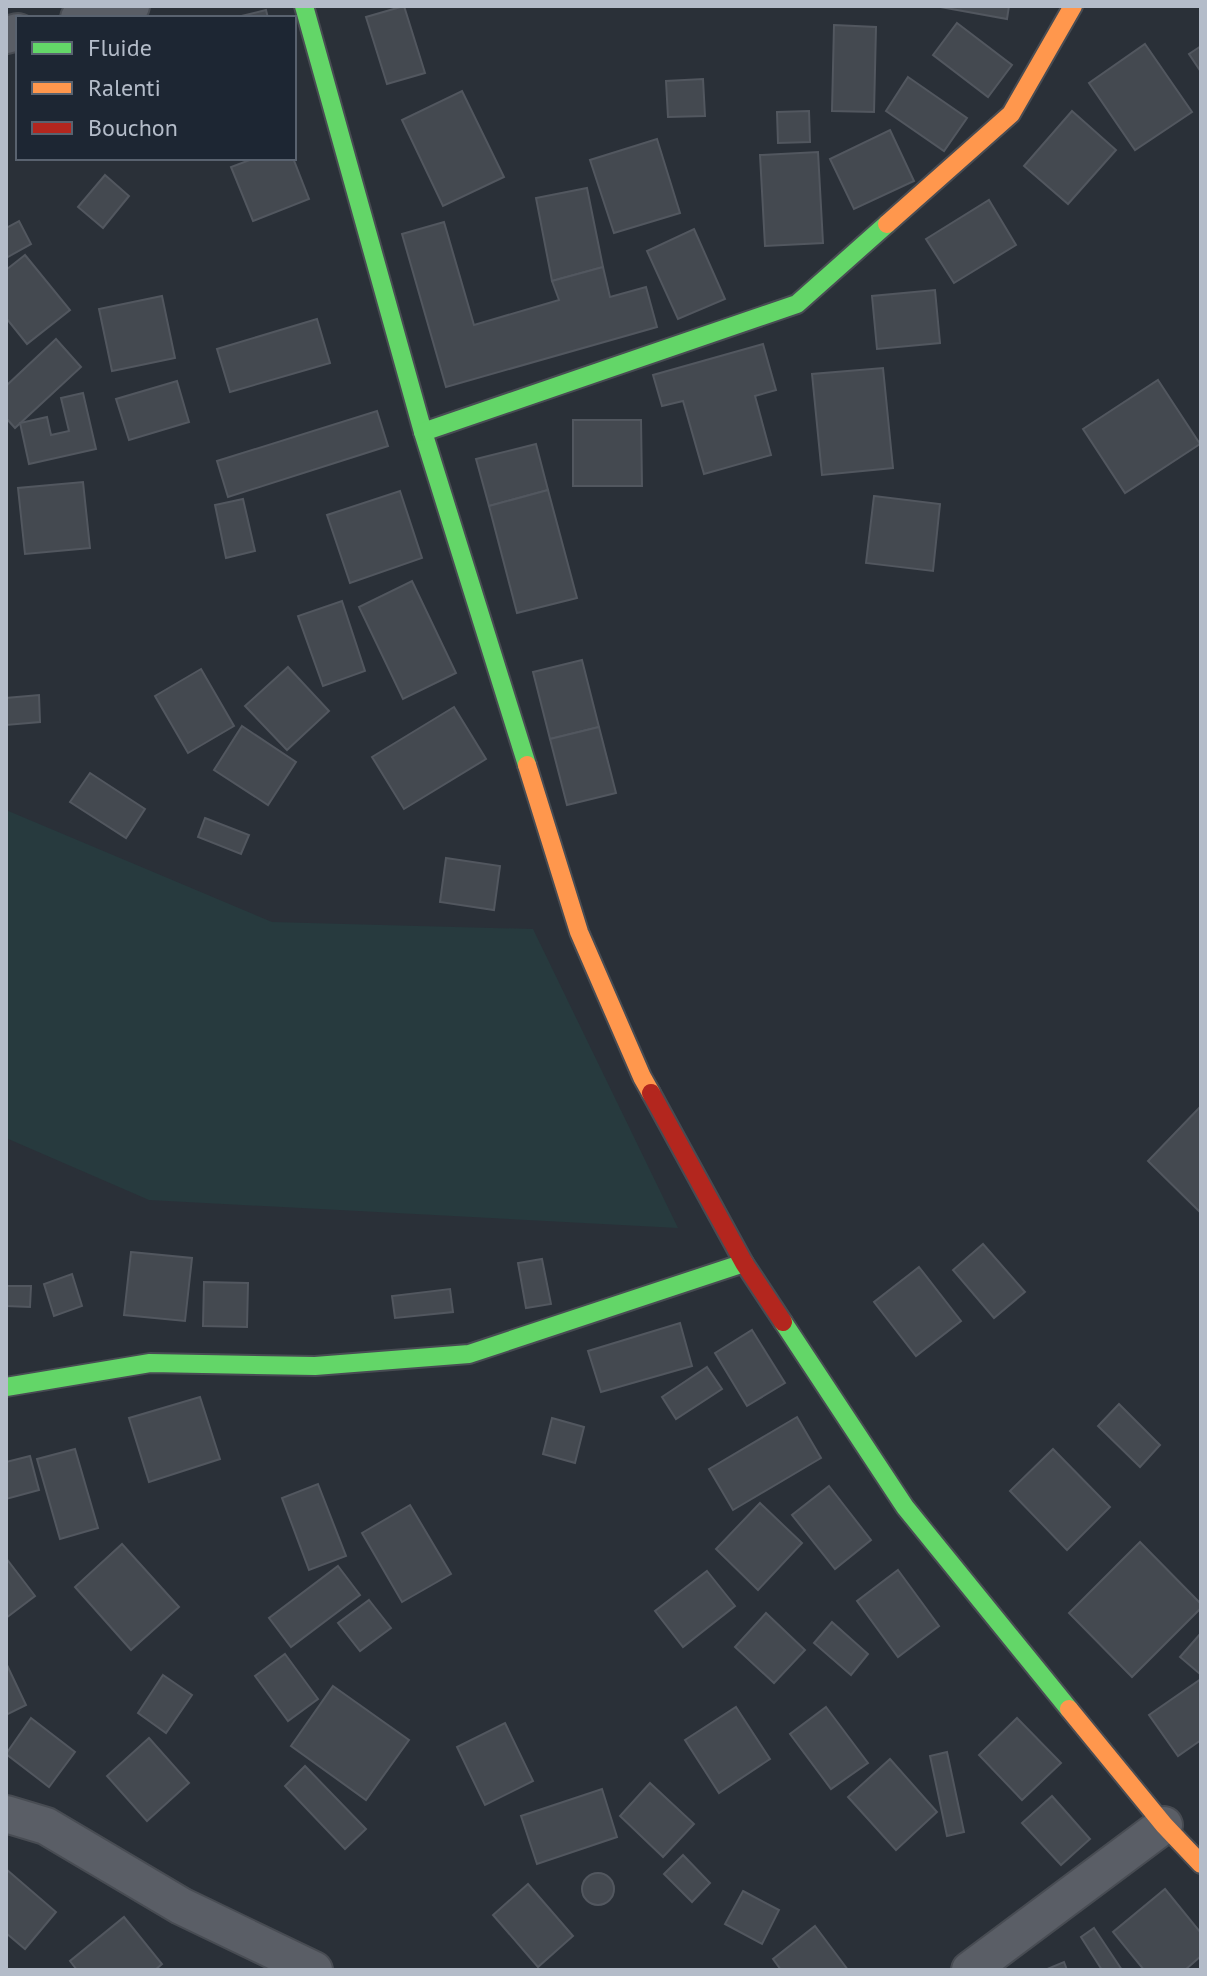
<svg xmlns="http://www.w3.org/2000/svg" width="1207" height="1976" font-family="'PT Sans',sans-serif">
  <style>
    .green { fill: #273a3e }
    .building { fill: #444950; stroke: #52575f; stroke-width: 2 }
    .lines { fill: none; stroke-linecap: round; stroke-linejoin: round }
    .street-casing { stroke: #484c53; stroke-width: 40 }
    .fast-casing { stroke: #484c53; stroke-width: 22 }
    .slow-casing { stroke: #484c53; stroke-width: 22 }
    .jam-casing { stroke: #484c53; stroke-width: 22 }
    .street { stroke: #5a5e66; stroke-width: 36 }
    .fast { stroke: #63d668; stroke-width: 18 }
    .slow { stroke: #ff974d; stroke-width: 18 }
    .jam { stroke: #b3261e; stroke-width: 18 }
  </style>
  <rect width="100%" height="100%" fill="#2a3038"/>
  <path class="green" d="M 6,810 L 272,922 L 533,929 L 678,1228 L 149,1200 L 6,1138 Z"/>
  <g class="building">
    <path d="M 404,6 L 425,73 L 387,84 L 366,17 Z"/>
    <path d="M 935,6 L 1009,6 L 1007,19 Z"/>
    <path d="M 266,10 L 268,18 L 233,18 Z"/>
    <path d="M 957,23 L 1012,65 L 988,97 L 933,55 Z"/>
    <path d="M 834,25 L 876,27 L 874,112 L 832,111 Z"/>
    <path d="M 1145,44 L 1192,112 L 1135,150 L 1089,83 Z"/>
    <path d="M 1201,46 L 1201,72 L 1189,54 Z"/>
    <path d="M 908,77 L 967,118 L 944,151 L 886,111 Z"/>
    <path d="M 703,79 L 705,116 L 668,117 L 666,81 Z"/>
    <path d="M 462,91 L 504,177 L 443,206 L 402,120 Z"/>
    <path d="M 809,111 L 810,142 L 778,143 L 777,112 Z"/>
    <path d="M 1072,111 L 1116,150 L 1068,204 L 1024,166 Z"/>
    <path d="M 890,130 L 914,181 L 854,209 L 830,159 Z"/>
    <path d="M 657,139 L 680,213 L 614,233 L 590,160 Z"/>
    <path d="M 818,152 L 823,243 L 765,246 L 760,155 Z"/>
    <path d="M 255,158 L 293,158 L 309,199 L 253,221 L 231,167 Z"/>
    <path d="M 105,175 L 129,196 L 103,228 L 78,207 Z"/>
    <path d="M 587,188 L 603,267 L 552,281 L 536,198 Z"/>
    <path d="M 989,200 L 1016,245 L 954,283 L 926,239 Z"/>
    <path d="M 19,221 L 31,244 L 6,258 L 6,228 Z"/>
    <path d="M 444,222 L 474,325 L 559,300 L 552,281 L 603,267 L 610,297 L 646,287 L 657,327 L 446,387 L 402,234 Z"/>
    <path d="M 694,229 L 725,299 L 678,319 L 647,251 Z"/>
    <path d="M 25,255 L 70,310 L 27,344 L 6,318 L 6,270 Z"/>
    <path d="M 935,290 L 940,343 L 877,349 L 872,296 Z"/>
    <path d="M 162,296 L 175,358 L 112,371 L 99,309 Z"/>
    <path d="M 317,319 L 330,363 L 230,392 L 217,349 Z"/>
    <path d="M 56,339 L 81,367 L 15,428 L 6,418 L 6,386 Z"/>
    <path d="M 763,344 L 776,390 L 755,396 L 771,455 L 704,474 L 683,401 L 662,406 L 653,375 Z"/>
    <path d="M 883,368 L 893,468 L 822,475 L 812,374 Z"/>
    <path d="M 1158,380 L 1200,444 L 1125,493 L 1083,429 Z"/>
    <path d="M 177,381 L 189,422 L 129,440 L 116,399 Z"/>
    <path d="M 83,393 L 96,449 L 29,464 L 20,423 L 47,417 L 51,435 L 69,431 L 61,398 Z"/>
    <path d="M 377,411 L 388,446 L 228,497 L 217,461 Z"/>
    <path d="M 573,420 L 641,420 L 642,486 L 573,486 Z"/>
    <path d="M 536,444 L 548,490 L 489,506 L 476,459 Z"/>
    <path d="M 83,482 L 90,548 L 25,554 L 18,488 Z"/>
    <path d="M 548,490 L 577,598 L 517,613 L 489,506 Z"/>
    <path d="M 400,491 L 422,558 L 350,583 L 327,515 Z"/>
    <path d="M 874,496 L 940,504 L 933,571 L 866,563 Z"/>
    <path d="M 243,499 L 255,551 L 226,558 L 215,505 Z"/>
    <path d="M 412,581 L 456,673 L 403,699 L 359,607 Z"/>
    <path d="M 342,601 L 365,671 L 323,686 L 298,616 Z"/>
    <path d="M 582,660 L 599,727 L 550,739 L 533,672 Z"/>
    <path d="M 288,667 L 329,711 L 287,750 L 245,706 Z"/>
    <path d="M 201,669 L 234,726 L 188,753 L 155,696 Z"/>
    <path d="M 39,695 L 40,722 L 6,725 L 6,698 Z"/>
    <path d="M 454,707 L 486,759 L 404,809 L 372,757 Z"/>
    <path d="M 242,726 L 296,762 L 268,805 L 214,770 Z"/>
    <path d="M 599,727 L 616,793 L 567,805 L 550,739 Z"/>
    <path d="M 90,773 L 145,809 L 126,838 L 70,802 Z"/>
    <path d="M 205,818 L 249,835 L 241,854 L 198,837 Z"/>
    <path d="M 446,858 L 500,866 L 494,910 L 440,902 Z"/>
    <path d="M 1201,1106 L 1201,1213 L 1148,1161 Z"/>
    <path d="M 983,1244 L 1025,1292 L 994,1318 L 953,1270 Z"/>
    <path d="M 131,1252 L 192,1258 L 185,1321 L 124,1315 Z"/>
    <path d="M 542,1259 L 551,1304 L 526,1308 L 518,1263 Z"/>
    <path d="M 919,1267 L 961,1321 L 916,1356 L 874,1302 Z"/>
    <path d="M 72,1274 L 82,1306 L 54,1316 L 44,1284 Z"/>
    <path d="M 204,1282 L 248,1283 L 247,1327 L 203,1326 Z"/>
    <path d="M 6,1286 L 31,1286 L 30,1307 L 6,1306 Z"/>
    <path d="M 450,1289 L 453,1312 L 395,1318 L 392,1296 Z"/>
    <path d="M 680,1323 L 692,1366 L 601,1392 L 588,1351 Z"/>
    <path d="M 752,1330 L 785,1383 L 747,1406 L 715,1353 Z"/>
    <path d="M 707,1367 L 722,1389 L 676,1419 L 662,1397 Z"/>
    <path d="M 200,1397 L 220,1459 L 149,1482 L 129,1418 Z"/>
    <path d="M 1119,1404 L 1160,1445 L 1140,1467 L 1098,1426 Z"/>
    <path d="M 797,1417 L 821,1458 L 733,1510 L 709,1469 Z"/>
    <path d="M 552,1418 L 584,1427 L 575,1463 L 543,1454 Z"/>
    <path d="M 75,1449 L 98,1528 L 60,1539 L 37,1459 Z"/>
    <path d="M 1053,1449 L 1110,1507 L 1067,1550 L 1010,1491 Z"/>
    <path d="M 30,1456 L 39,1490 L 6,1499 L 6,1462 Z"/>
    <path d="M 318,1484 L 346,1556 L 309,1570 L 282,1498 Z"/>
    <path d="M 829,1486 L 871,1540 L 835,1569 L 792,1515 Z"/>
    <path d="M 760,1503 L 802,1543 L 758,1590 L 716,1549 Z"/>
    <path d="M 410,1505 L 451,1574 L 402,1602 L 362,1533 Z"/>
    <path d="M 1140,1542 L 1201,1604 L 1201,1608 L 1132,1677 L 1069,1613 Z"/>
    <path d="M 122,1544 L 179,1607 L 131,1650 L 75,1587 Z"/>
    <path d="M 6,1558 L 35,1596 L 6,1618 Z"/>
    <path d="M 338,1566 L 360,1595 L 291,1647 L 269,1618 Z"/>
    <path d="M 898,1570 L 939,1626 L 898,1657 L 857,1601 Z"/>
    <path d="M 707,1571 L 735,1606 L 683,1647 L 655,1611 Z"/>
    <path d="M 369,1600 L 391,1628 L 360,1651 L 338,1623 Z"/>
    <path d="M 766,1613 L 805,1650 L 774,1683 L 735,1647 Z"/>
    <path d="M 832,1622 L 868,1654 L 851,1675 L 814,1643 Z"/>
    <path d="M 1201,1633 L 1201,1672 L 1200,1674 L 1180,1657 Z"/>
    <path d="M 285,1654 L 318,1699 L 288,1721 L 255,1676 Z"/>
    <path d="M 6,1663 L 26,1705 L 6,1715 Z"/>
    <path d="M 163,1675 L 192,1695 L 166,1733 L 138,1713 Z"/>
    <path d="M 1201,1679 L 1201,1740 L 1178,1756 L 1149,1715 Z"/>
    <path d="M 333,1686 L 409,1740 L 366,1800 L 291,1746 Z"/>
    <path d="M 736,1707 L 770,1759 L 719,1793 L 685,1740 Z"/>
    <path d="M 826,1707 L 868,1763 L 831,1789 L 790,1734 Z"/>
    <path d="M 31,1718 L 75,1752 L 49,1787 L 6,1754 Z"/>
    <path d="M 1017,1718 L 1061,1763 L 1022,1800 L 979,1755 Z"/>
    <path d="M 505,1723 L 533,1781 L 485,1805 L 457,1747 Z"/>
    <path d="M 149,1738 L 189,1783 L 147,1821 L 107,1776 Z"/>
    <path d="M 947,1752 L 964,1832 L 947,1836 L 930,1756 Z"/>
    <path d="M 890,1759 L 937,1812 L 896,1850 L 848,1797 Z"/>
    <path d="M 305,1766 L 366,1829 L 345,1849 L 285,1786 Z"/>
    <path d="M 650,1783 L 694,1824 L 663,1857 L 620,1816 Z"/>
    <path d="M 602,1789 L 617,1837 L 537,1864 L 521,1816 Z"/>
    <path d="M 1052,1796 L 1090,1839 L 1061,1865 L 1022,1823 Z"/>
    <path d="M 683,1855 L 710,1883 L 692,1902 L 664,1874 Z"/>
    <path d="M 6,1869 L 56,1912 L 25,1949 L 6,1933 Z"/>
    <circle cx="598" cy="1889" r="16"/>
    <path d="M 528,1884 L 573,1936 L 538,1967 L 493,1915 Z"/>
    <path d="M 1165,1889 L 1201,1933 L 1201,1956 L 1185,1970 L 1144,1970 L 1113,1932 Z"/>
    <path d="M 743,1891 L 779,1910 L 762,1944 L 725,1924 Z"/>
    <path d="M 124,1917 L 162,1964 L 155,1970 L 77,1970 L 70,1961 Z"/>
    <path d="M 815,1926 L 848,1970 L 781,1970 L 773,1959 Z"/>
    <path d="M 1094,1928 L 1122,1970 L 1102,1970 L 1081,1937 Z"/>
    <path d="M 1064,1962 L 1067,1970 L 1045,1970 Z"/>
  </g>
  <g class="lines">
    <defs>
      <g id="street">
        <path d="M 79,18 L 131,6"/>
        <path d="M 6,35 L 18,32"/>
        <path d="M 6,1814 L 46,1826 L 181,1906 L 314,1970"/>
        <path d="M 970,1970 L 1164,1825"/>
      </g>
      <g id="fast">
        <path d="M 304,6 L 423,432 L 527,765"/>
        <path d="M 423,432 L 797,304 L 887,224"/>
        <path d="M 783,1322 L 905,1507 L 1069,1709"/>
        <path d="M 6,1387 L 150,1363 L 315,1366 L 469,1354 L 744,1263"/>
      </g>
      <g id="slow">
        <path d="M 887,224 L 1011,114 L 1073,6"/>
        <path d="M 527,765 L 579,932 L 642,1077 L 651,1093"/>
        <path d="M 1069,1709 L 1164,1825 L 1201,1864"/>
      </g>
      <path id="jam" d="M 651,1093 L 744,1263 L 783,1322"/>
    </defs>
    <use href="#street" class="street-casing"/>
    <use href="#fast" class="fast-casing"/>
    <use href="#slow" class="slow-casing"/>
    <use href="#jam" class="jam-casing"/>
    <use href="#street" class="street"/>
    <use href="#fast" class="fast"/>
    <use href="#slow" class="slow"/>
    <use href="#jam" class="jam"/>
  </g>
  <rect width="1207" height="1976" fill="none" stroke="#b4bcc9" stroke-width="16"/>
  <rect x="16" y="16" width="280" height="144" fill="#1d2633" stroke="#59626f" stroke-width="2"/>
  <rect x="32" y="42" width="40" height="12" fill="#63d668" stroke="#59626f" stroke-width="2"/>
  <text x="88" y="56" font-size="24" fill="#b4bcc9">Fluide</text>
  <rect x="32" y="82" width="40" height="12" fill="#ff974d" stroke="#59626f" stroke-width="2"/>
  <text x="88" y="96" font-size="24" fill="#b4bcc9">Ralenti</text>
  <rect x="32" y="122" width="40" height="12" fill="#b3261e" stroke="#59626f" stroke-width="2"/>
  <text x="88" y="136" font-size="24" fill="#b4bcc9">Bouchon</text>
</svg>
